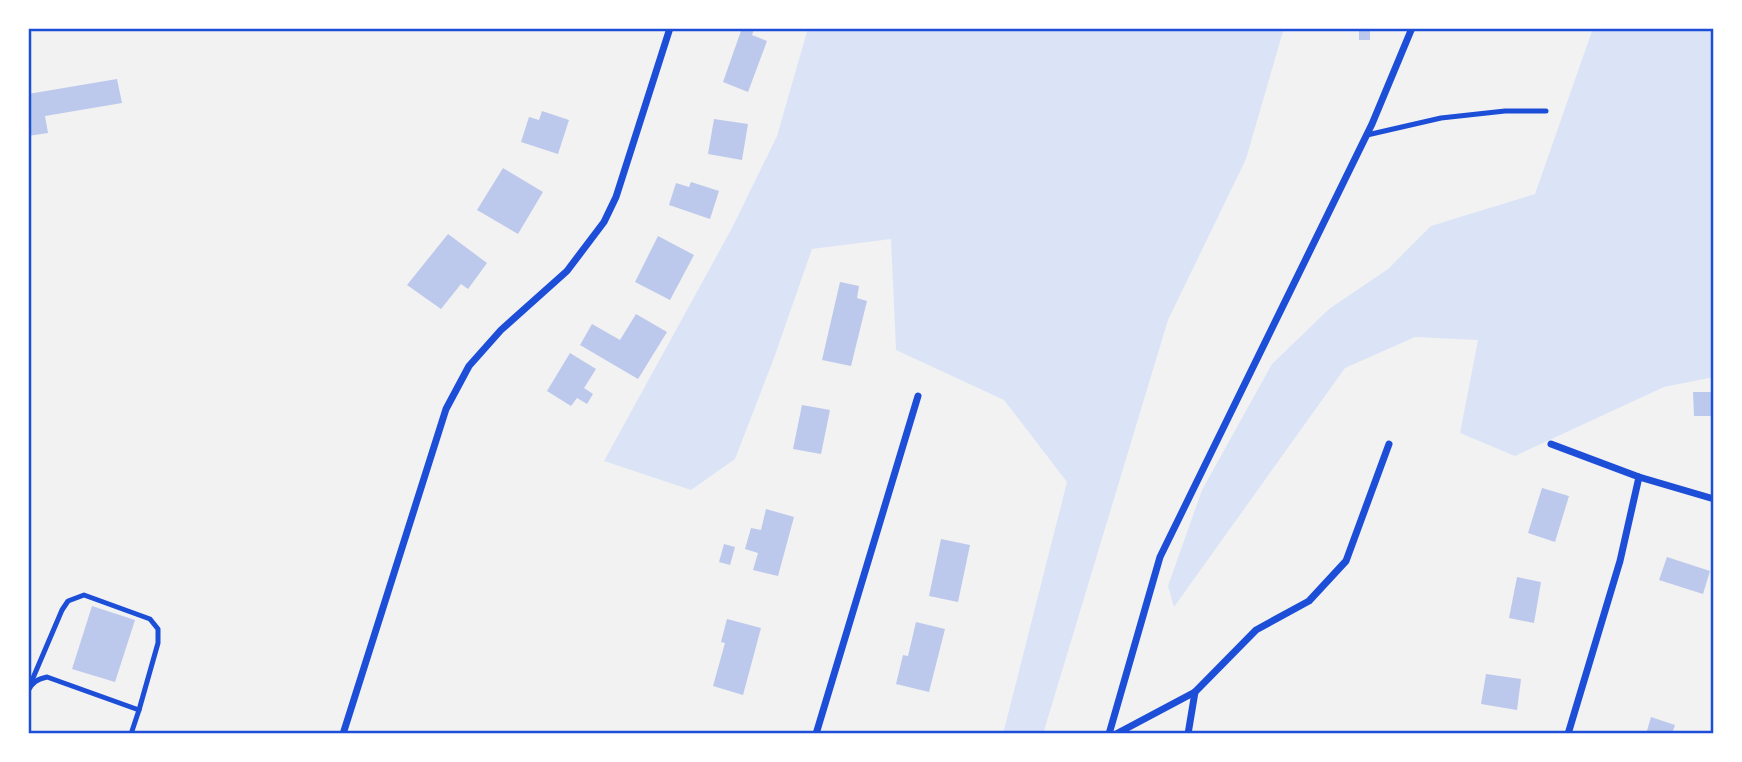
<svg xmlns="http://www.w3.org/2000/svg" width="1742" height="762" font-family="Raleway,sans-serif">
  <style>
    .green { fill: #dbe4f7 }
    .building { fill: #bdc9ec }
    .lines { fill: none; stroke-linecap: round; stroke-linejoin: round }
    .service { stroke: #1d4ed8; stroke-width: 5 }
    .minor { stroke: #1d4ed8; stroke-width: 7 }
    .neatline { fill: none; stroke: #1d4ed8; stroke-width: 2.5 }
  </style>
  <rect width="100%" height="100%" fill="#f2f2f2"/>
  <g class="green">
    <path d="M 808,28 L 1284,28 L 1246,159 L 1168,320 L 1043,734 L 1003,734 L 1067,482 L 1004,400 L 896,350 L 891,239 L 812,249 L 774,358 L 735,459 L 691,490 L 604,461 L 732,228 L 777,136 Z"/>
    <path d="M 1593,28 L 1714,28 L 1714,377 L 1664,387 L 1515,456 L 1460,433 L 1478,340 L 1415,337 L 1345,368 L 1174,607 L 1168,586 L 1202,490 L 1272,364 L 1329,309 L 1388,269 L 1431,226 L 1535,194 Z"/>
  </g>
  <g class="building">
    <path d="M 742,28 L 754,29 L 752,35 L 767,41 L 748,92 L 723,82 Z"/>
    <rect x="1359" y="28" width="11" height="12"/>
    <path d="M 117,79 L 122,103 L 45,116 L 48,133 L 28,136 L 28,94 Z"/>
    <path d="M 542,111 L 569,120 L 558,154 L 521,142 L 529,117 L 539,120 Z"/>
    <path d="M 714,119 L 748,124 L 742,160 L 708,154 Z"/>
    <path d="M 503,168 L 543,192 L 518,234 L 477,210 Z"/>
    <path d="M 691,182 L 719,191 L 710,219 L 669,205 L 676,183 L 689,187 Z"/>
    <path d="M 448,234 L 487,263 L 468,289 L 461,284 L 441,309 L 407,285 Z"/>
    <path d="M 658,236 L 694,255 L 670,300 L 635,282 Z"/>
    <path d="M 840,282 L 859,286 L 857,298 L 867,301 L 851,366 L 822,360 Z"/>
    <path d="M 636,314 L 667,332 L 638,379 L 580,345 L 592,324 L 620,340 Z"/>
    <path d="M 570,353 L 596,369 L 584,388 L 593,394 L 587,404 L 577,398 L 571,406 L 547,391 Z"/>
    <path d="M 1693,392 L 1714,392 L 1714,416 L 1694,416 Z"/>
    <path d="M 802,405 L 830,410 L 821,454 L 793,449 Z"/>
    <path d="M 1542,488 L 1569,496 L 1555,542 L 1528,533 Z"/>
    <path d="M 766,509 L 794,517 L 778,576 L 753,570 L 758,553 L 745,549 L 751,528 L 761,530 Z"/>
    <path d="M 941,539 L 970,545 L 958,602 L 929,596 Z"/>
    <path d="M 724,544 L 735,547 L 730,565 L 719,562 Z"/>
    <path d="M 1667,557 L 1710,571 L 1703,594 L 1659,580 Z"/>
    <path d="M 1517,577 L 1541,582 L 1534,623 L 1509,618 Z"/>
    <path d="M 92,606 L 135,620 L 115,682 L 72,669 Z"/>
    <path d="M 727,619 L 761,628 L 743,695 L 713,686 L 725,643 L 721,642 Z"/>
    <path d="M 916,622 L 945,629 L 929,692 L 896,684 L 903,655 L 908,656 Z"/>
    <path d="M 1486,674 L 1521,679 L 1517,710 L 1481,704 Z"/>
    <path d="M 1651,717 L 1675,725 L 1672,734 L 1646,734 Z"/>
  </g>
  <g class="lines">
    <g class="service">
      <path d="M 1367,135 L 1441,118 L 1505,111 L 1546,111"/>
      <path d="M 30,685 L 62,610 L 68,601 L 84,595 L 150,619 L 158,629 L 158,643 L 139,710"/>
      <path d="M 28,691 C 32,682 38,679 47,677 L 139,710 L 131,734"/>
    </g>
    <g class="minor">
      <path d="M 1551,444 L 1639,477 L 1714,499"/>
      <path d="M 343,734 L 446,409 L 469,366 L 501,330 L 567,271 L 604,222 L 616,197 L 670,28"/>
      <path d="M 816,734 L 918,396"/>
      <path d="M 1109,734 L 1160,557 L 1372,124 L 1412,28"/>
      <path d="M 1116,734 L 1195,692 L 1256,630 L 1309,601 L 1346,561 L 1389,444"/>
      <path d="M 1188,734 L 1195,692"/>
      <path d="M 1568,734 L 1620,561 L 1639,477"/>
    </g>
  </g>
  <rect width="1742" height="762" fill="none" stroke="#ffffff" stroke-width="60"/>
  <rect x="30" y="30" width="1682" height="702" class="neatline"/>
</svg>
